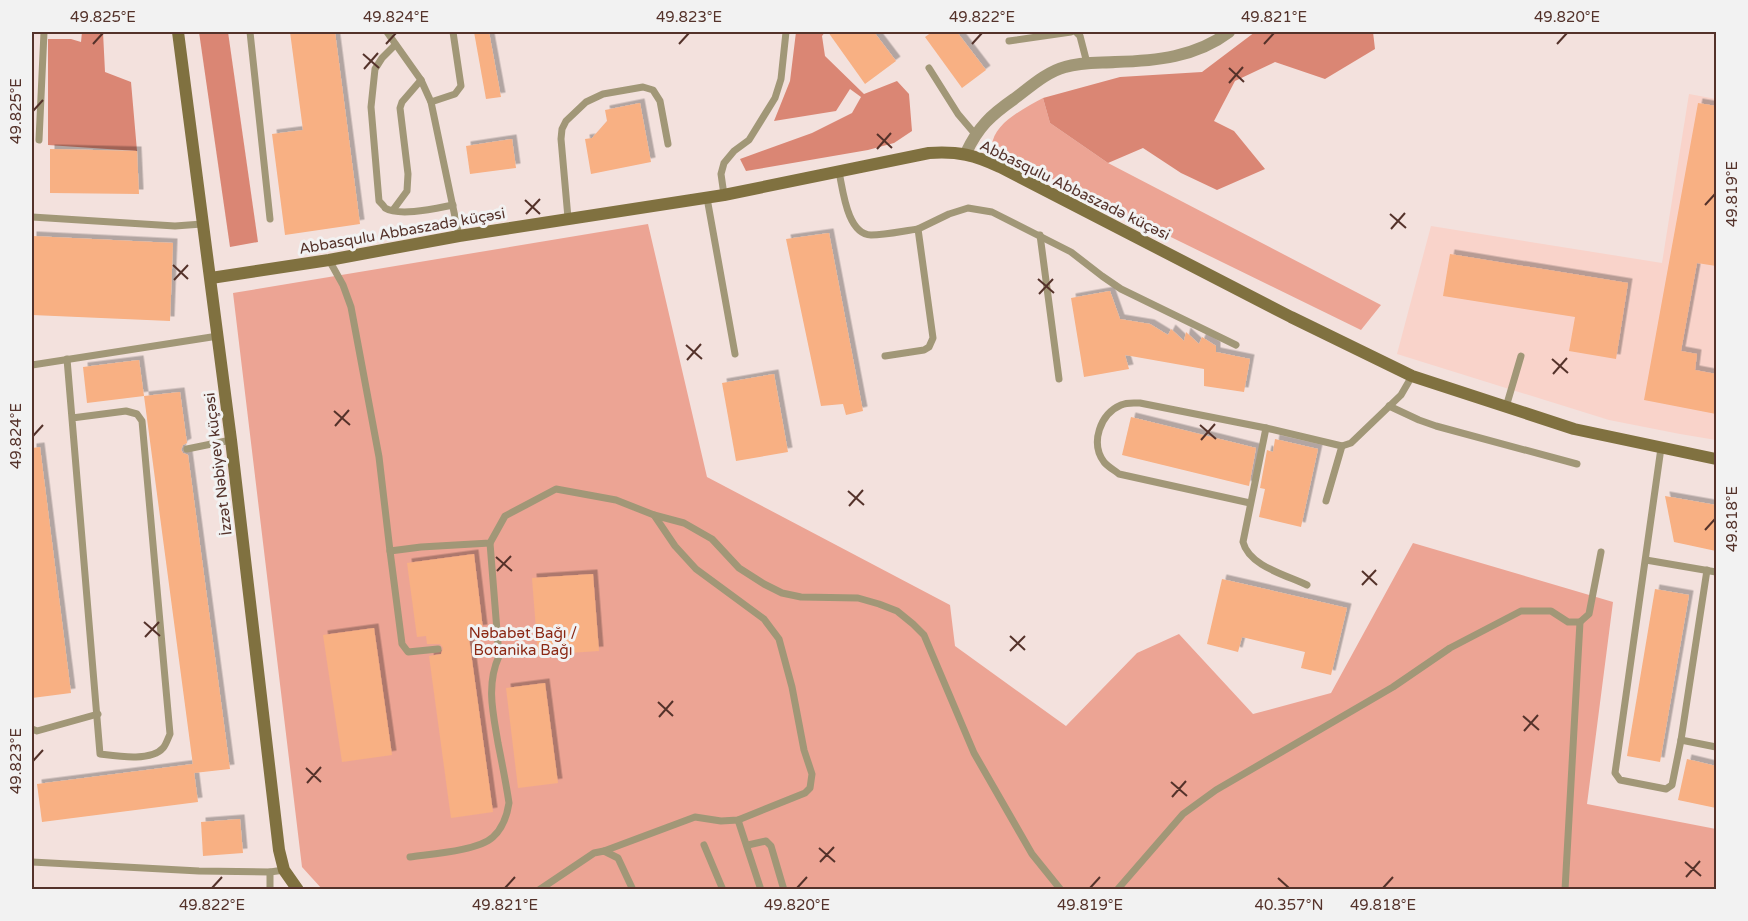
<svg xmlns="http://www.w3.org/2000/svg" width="1748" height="921" font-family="'Varela Round',sans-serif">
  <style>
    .built { fill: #f9d3ca }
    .green { fill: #eca494 }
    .forest { fill: #da8674 }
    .building { fill: #f8b083; filter: url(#shadow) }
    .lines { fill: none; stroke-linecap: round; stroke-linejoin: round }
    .lane { stroke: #a19777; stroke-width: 7 }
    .street { stroke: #a19777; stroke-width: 12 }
    .secondary { stroke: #807140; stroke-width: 12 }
    .ticks { fill: none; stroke: #54322a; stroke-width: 2 }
    .labels { text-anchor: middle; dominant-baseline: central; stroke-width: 6; stroke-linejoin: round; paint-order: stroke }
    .street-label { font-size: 15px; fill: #54322a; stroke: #f2f2f2 }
    .park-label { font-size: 15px; fill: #8b2915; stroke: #f2f2f2 }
    .neatline { fill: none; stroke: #54322a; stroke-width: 2 }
    .ticks-label { font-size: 15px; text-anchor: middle; fill: #54322a }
  </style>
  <defs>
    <filter id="shadow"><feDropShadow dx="4.5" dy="-4.5" stdDeviation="0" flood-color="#0004"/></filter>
  </defs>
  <rect width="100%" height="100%" fill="#f3e1dd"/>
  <path class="built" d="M 1689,94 L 1716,99 L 1716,440 L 1680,434 L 1609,420 L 1397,354 L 1431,226 L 1662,263 Z"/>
  <g class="green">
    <path d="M 1043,98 L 1050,123 L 1108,163 L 1381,305 L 1361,330 L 999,153 L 992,146 C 993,123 1025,108 1043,98 Z"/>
    <path d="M 648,224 L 707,477 L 950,605 L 955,646 L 1066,726 L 1137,653 L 1179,634 L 1253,714 L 1331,693 L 1413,543 L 1613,602 L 1587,804 L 1716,829 L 1716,889 L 322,889 L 302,867 L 233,293 Z"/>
  </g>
  <g class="forest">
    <path d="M 82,32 L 103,32 L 105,72 L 131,82 L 137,151 L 48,145 L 48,39 L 71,39 L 81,42 Z"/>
    <path d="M 199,32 L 228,32 L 258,242 L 230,247 Z"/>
    <path d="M 796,32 L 825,32 L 822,36 L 825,56 L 864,94 L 897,81 L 909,94 L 912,131 L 894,143 L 868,150 L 746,171 L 740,159 L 812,133 L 852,113 L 861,97 L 850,89 L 836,111 L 774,121 L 790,81 Z"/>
    <path d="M 1255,32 L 1373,32 L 1375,49 L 1325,79 L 1275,62 L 1235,81 L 1214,121 L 1234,131 L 1265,169 L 1217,190 L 1181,173 L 1143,148 L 1108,163 L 1050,123 L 1043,98 L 1120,77 L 1202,72 Z"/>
  </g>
  <g class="building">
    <path d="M 290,32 L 335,32 L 360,224 L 285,235 L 272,134 L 303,130 Z"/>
    <path d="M 474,32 L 489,32 L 501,97 L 486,99 Z"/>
    <path d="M 828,32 L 874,32 L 896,61 L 865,84 Z"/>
    <path d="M 932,32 L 957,32 L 986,70 L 962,88 L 925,37 Z"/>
    <path d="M 640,103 L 651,162 L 591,174 L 585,139 L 592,138 L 607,121 L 605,110 Z"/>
    <path d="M 1698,103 L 1716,106 L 1716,266 L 1697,263 L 1681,351 L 1697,354 L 1695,370 L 1716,374 L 1716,414 L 1644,400 Z"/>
    <path d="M 512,139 L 516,168 L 470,174 L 466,146 Z"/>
    <path d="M 50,149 L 137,151 L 139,194 L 50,193 Z"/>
    <path d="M 829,233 L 863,411 L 846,415 L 843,404 L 821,406 L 786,239 Z"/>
    <path d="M 32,236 L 173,243 L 170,321 L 32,315 Z"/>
    <path d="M 1450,254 L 1628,283 L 1616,359 L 1569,351 L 1575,317 L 1443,296 Z"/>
    <path d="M 1110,291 L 1120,319 L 1150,324 L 1168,335 L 1171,329 L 1184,341 L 1186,332 L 1199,344 L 1202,337 L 1216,346 L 1216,352 L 1250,359 L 1244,392 L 1204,386 L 1204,369 L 1125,355 L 1129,369 L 1084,377 L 1071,298 Z"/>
    <path d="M 139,360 L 144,396 L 87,403 L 83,367 Z"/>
    <path d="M 774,374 L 788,452 L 736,461 L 722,383 Z"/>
    <path d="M 180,392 L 187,443 L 183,445 L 181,450 L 183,453 L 188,455 L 230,769 L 194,773 L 144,396 Z"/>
    <path d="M 1131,417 L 1256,448 L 1249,486 L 1122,455 Z"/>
    <path d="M 1275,439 L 1318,449 L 1301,527 L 1259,517 L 1265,489 L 1260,488 L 1267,450 L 1273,452 Z"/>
    <path d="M 40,447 L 71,693 L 32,698 L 32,448 Z"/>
    <path d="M 1665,496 L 1716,505 L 1716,551 L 1674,542 Z"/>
    <path d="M 474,554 L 483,629 L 468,631 L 493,812 L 451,818 L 429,656 L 441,654 L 443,648 L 440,644 L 427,644 L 426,636 L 417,637 L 407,563 Z"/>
    <path d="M 593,574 L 599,651 L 538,655 L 532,578 Z"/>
    <path d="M 1222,579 L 1347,608 L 1331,675 L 1301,668 L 1305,652 L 1242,637 L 1238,652 L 1207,644 Z"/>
    <path d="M 1655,589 L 1689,595 L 1660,762 L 1627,756 Z"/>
    <path d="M 374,628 L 392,755 L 342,762 L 323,635 Z"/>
    <path d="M 545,683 L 558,783 L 518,788 L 506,688 Z"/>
    <path d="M 1687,759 L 1716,766 L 1716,808 L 1678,800 Z"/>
    <path d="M 193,764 L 198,802 L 42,822 L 37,784 Z"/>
    <path d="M 240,819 L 243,853 L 203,856 L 201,822 Z"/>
  </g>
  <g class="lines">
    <g class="lane">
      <path d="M 250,32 L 270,219"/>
      <path d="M 387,32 L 421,80 L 431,102 L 459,236"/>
      <path d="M 1076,32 L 1080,36 L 1087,63"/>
      <path d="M 1009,41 L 1071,32"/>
      <path d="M 395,45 L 382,58 L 375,69 L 371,107 L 379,201 C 379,201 385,207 385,208 C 400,217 437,208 453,205"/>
      <path d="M 929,68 L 958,114 L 975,134"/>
      <path d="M 431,102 L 455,94 L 461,86 L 453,32"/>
      <path d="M 39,140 L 44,32"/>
      <path d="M 839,172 C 843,190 847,234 871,235 C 886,235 903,231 918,229 L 933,338 L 929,347 L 924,350 L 885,356"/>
      <path d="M 724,195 L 721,174 L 724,163 L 734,151 L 749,140 L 775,98 L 781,79 L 786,32"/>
      <path d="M 707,198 L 735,354"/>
      <path d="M 393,210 L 407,191 L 408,174 L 400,108 L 402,102 L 421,80"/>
      <path d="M 32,217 L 175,226 L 202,224"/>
      <path d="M 568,218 L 561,139 L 562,129 L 566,121 L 586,102 L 603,94 L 643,87 L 653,90 L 660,101 L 668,144"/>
      <path d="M 918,229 L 949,214 L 968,208 L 992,212 L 1071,252 L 1102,276 L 1121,289 L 1236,345"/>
      <path d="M 1040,235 L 1059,379"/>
      <path d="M 329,260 L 343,285 L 351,307 L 379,457 L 390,551 L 421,547 L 490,543 L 505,516 L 556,489 L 616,500 L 654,515 L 675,546 L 696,569 L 764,619 L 779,639 L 792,687 L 804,750 L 812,774 L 810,788 L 805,793 L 738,820 L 721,821 L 695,817 L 604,851"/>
      <path d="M 67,359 L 100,754 C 116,756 151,762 163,748 C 166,745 168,738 170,734 L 142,421 L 137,414 L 126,411 L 72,418"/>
      <path d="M 32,365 L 218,336"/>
      <path d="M 1389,406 L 1419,420 L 1436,426 L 1577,464"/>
      <path d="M 1506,407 L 1521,356"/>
      <path d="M 1266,428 L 1243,542 C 1249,566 1286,575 1307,585"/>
      <path d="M 1661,448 L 1615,773 L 1620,780 L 1666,789 L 1672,785 L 1681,740"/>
      <path d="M 187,449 L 231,440"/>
      <path d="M 1326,501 L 1342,446"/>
      <path d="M 1250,503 L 1119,474 C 1114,470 1108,467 1104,462 C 1090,443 1100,414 1121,405 C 1127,402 1134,403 1140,403 L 1266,428 L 1342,446 L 1351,443 L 1401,395 L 1412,376"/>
      <path d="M 654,515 L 684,523 L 712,539 L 739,568 L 764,584 L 782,593 L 801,597 L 858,598 L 879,604 L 897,611 L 913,624 L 924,635 L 974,753 L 1032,854 L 1061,890"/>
      <path d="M 390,551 L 402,644 L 408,652 L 438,649"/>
      <path d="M 1646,560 L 1716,572"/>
      <path d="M 1707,570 L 1681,740 L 1716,747"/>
      <path d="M 32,729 L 37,731 L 98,714"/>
      <path d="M 738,820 L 761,890"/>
      <path d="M 704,845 L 723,890"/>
      <path d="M 748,845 L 766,841 L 771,846 L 784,890"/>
      <path d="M 410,857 C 430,854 478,851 493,837 C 503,828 507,816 509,803 C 506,783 502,763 498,743 C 493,713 486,685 499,656 L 490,543"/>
      <path d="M 32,862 L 199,871 L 270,872 L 284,870"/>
      <path d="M 270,890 L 270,872"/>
      <path d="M 539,890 L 594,853 L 604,851 L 618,858 L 633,890"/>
      <path d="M 1117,890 L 1183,814 L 1216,790 L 1393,687 L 1450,648 L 1521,611 L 1551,611 L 1568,622 L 1580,622 L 1589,614 L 1601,552"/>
      <path d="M 1565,890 L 1580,622"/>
    </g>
    <path class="street" d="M 966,153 C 978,127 991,115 1014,99 C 1029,88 1046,72 1065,67 C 1081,62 1098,63 1115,62 C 1156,61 1196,57 1229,32"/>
    <g class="secondary">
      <path d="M 178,32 L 231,440 L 279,850 L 284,870 L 298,890"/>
      <path d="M 211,278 L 329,260 L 459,236 L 724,195 L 929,153 C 958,151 975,155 1000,167 L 1291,317 L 1412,376 L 1574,429 L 1716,459"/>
    </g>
  </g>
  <path class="ticks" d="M 93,44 L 103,33M 386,44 L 396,33M 679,44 L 689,33M 972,44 L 982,33M 1264,44 L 1274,33M 1557,44 L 1567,33M 363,54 L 379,68M 1229,68 L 1244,82M 364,69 L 378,53M 1229,83 L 1243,67M 33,111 L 43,100M 877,134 L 892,148M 877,149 L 891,133M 525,200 L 540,214M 1705,205 L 1715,194M 526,214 L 540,199M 1390,214 L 1406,228M 1391,229 L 1405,213M 173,265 L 188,279M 1038,279 L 1054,293M 174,280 L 188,265M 1039,294 L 1053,279M 686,345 L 702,359M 1552,359 L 1568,373M 687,360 L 701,344M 1553,374 L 1567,358M 334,411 L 350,425M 1200,425 L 1216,439M 335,426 L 349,410M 33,436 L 43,425M 1201,440 L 1215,424M 848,491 L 864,505M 849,506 L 863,490M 1705,530 L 1715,519M 496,557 L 512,571M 497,571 L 511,556M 1362,571 L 1377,585M 1362,585 L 1376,570M 144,622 L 160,636M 1010,636 L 1025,650M 145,637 L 159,622M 1010,651 L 1025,636M 658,702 L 673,716M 1523,716 L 1539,730M 659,717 L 673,701M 1524,731 L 1538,715M 33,761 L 43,750M 306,768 L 321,782M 1171,782 L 1187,796M 307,783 L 321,767M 1172,797 L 1186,781M 819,848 L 835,862M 820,862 L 834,847M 1685,862 L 1701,876M 1686,877 L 1700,861M 1278,878 L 1289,888M 212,888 L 222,877M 505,888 L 515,877M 797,888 L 807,877M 1090,888 L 1100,877M 1383,888 L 1393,877"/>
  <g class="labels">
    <g class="street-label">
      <text transform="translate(1075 190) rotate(26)">Abbasqulu Abbaszadə küçəsi</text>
      <text transform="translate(402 231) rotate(-10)">Abbasqulu Abbaszadə küçəsi</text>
      <text transform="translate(218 464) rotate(-97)">İzzət Nəbiyev küçəsi</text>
    </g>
    <g class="park-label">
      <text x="523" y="633">Nəbabət Bağı /<tspan x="523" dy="17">Botanika Bağı</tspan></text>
    </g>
  </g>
  <rect width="1748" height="921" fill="none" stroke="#f2f2f2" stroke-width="66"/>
  <rect x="33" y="33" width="1682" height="855" class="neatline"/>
  <g class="ticks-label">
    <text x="103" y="22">49.825°E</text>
    <text x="396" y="22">49.824°E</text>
    <text x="689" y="22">49.823°E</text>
    <text x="982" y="22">49.822°E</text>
    <text x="1274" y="22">49.821°E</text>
    <text x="1567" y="22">49.820°E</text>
    <text transform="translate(16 111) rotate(-90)" y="5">49.825°E</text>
    <text transform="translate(1732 194) rotate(-90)" y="5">49.819°E</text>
    <text transform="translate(16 436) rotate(-90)" y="5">49.824°E</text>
    <text transform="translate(1732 519) rotate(-90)" y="5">49.818°E</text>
    <text transform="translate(16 761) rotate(-90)" y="5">49.823°E</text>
    <text x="212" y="910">49.822°E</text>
    <text x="505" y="910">49.821°E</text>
    <text x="797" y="910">49.820°E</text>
    <text x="1090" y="910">49.819°E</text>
    <text x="1289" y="910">40.357°N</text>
    <text x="1383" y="910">49.818°E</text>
  </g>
</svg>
